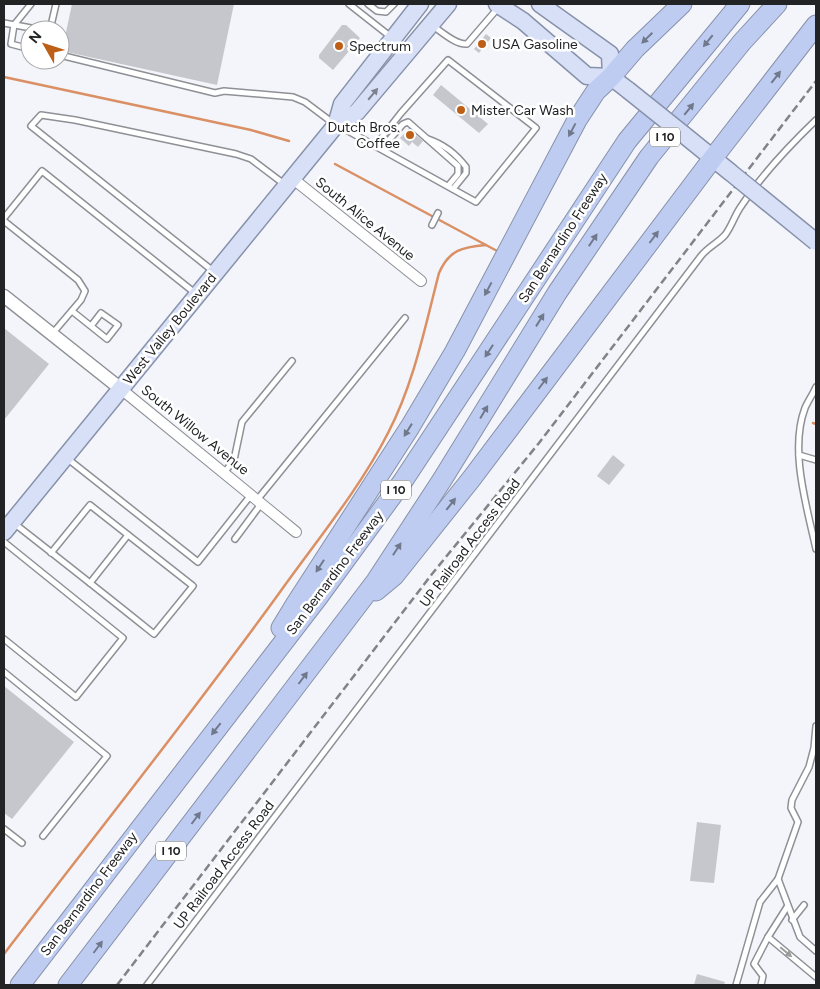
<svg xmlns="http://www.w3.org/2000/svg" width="820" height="989" font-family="Figtree,sans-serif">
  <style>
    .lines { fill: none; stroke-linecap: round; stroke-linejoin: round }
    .stream { stroke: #da9064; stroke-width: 2.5 }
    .building { fill: #c5c7cc }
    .service-casing { stroke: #8e9095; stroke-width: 8 }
    .minor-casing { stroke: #8e9095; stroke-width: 12 }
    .tertiary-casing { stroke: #8e9095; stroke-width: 15 }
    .primary-casing { stroke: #8791aa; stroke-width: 19 }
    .motorway-casing { stroke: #8791aa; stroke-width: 21 }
    .service { stroke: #fff; stroke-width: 5 }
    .minor { stroke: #fff; stroke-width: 10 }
    .tertiary { stroke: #fff; stroke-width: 12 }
    .primary { stroke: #d8e0f7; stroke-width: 16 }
    .motorway { stroke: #beccf1; stroke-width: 19 }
    .rail { stroke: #818386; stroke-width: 2.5; stroke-dasharray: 8 4; stroke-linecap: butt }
    .primary-bridge-casing { stroke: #8791aa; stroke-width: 19; stroke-linecap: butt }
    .primary-bridge { stroke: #d8e0f7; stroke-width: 16 }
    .oneway { fill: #70788b }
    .oneway2 { fill: #7d828e }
    .oneway3 { fill: #9c9c9d }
    .poi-dot { fill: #bd5f16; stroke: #fff; stroke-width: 2 }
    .labels { text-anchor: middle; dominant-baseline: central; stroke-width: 5; stroke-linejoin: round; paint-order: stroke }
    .shield { fill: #fff; stroke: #646566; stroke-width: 1 }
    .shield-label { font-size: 12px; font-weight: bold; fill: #222325 }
    .poi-label { font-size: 14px; fill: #222325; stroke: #fff; text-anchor: start }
    .street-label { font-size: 14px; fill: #222325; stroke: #fff }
  </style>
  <rect width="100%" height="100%" fill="#f3f5fa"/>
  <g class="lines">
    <g class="stream">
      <path d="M 4,77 L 251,130 L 289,141"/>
      <path d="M 335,164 L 499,252"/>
      <path d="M 813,423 L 816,424"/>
      <path d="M 4,954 C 96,834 191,715 280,592 C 317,540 359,490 388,433 C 414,383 425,327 439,273 C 449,250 462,247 486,245"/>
    </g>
  </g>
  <g class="building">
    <path d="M 72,4 L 234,4 L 217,85 L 62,51 Z"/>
    <path d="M 342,25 L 346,25 L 360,38 L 333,70 L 319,58 L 319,55 Z"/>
    <path d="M 486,34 L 491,38 L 479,53 L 474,49 Z"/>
    <path d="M 441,85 L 488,124 L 479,133 L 433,95 Z"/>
    <path d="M 410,127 L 413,129 L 411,131 L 423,141 L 418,147 L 412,142 L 409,146 L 400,138 Z"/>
    <path d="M 4,328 L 49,364 L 4,420 Z"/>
    <path d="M 613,455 L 625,465 L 609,485 L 597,476 Z"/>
    <path d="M 4,686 L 74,742 L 12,819 L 4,813 Z"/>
    <path d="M 697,822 L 721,825 L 714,883 L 690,881 Z"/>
    <path d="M 697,974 L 725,982 L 724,985 L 694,985 Z"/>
  </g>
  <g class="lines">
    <defs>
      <g id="service">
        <path d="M 349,4 L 391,37"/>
        <path d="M 368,4 L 377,11 L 386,12 L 394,4"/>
        <path d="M 4,23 L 42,30"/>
        <path d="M 433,26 C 442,32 456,45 467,44 L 498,8"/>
        <path d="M 50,30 L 56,4"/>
        <path d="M 30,49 L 11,44 L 14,25 L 31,4"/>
        <path d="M 60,55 L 215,93 L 224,91 L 293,97 L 305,102 L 333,123"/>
        <path d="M 341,127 L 476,202 L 536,128 L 448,60 L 401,113 L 375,146"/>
        <path d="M 428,139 C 443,144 457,155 466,167 L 466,173 L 453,189"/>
        <path d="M 381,149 L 403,124 L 408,122 L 458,166 L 458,174 L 448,186"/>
        <path d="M 4,218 L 42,171 L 195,293"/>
        <path d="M 4,221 L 78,280 L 85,291 L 81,300 L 52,334"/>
        <path d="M 432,225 L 438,213"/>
        <path d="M 213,271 L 31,126 L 41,115 L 75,120 L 236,154 L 251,159 L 284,184"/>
        <path d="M 72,311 L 107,339 L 118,325 L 101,313 L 91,326"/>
        <path d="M 816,387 C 813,394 808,401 805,408 C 789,450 807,507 816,549"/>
        <path d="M 799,455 L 816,460"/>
        <path d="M 68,459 L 198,562 L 251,495"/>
        <path d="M 224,473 L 234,460 L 242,422 L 292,361"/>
        <path d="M 257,500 L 405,318"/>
        <path d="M 15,524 C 61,560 108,597 154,634 L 193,586 L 90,505 L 51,553"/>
        <path d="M 235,539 L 261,504"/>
        <path d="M 4,542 L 123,638 L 76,697 L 4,639"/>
        <path d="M 90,583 L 128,535"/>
        <path d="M 4,672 L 107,756 L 43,836"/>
        <path d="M 816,726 L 814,748 L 809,767 L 792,800 L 791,808 L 798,822 L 778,879 L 800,937 L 816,951"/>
        <path d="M 4,829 L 22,843"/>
        <path d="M 792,920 L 804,905"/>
        <path d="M 768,937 L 816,977"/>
        <path d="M 147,985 L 701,256 C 709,246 718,243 725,235 C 732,226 735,214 742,205 C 763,173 789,146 816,120"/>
        <path d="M 736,985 L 760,902 L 778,879"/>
        <path d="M 761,985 L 763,976 L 754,964 L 768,937 L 787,907"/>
      </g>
      <g id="minor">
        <path d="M 292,178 L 421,281"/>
        <path d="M 121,389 L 296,532"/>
      </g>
      <path id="tertiary" d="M 4,296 L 121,389"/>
      <g id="primary">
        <path d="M 497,4 L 523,21 L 587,76 L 611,77 L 628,90"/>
        <path d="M 540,4 L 610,54 L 611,77"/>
        <path d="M 336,125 L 342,104 L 420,4"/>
        <path d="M 683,134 L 730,172"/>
        <path d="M 4,532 L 336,125 L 357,112 L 448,4"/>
      </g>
      <g id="motorway">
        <path d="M 376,591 L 394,576 L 472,478 L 713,158 L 816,25"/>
        <path d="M 281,628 L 295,605 L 410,427 L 455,351 L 577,120 L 596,91 L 611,77 L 635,49 L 682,4"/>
        <path d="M 20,985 L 319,596 L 403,481 L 627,141 L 740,4"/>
        <path d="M 68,985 L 376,581 L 442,480 L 557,293 L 649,157 L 742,42 L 777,4"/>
      </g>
    </defs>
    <use href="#service" class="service-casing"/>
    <use href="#minor" class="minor-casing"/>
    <use href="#tertiary" class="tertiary-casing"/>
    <use href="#primary" class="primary-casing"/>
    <use href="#motorway" class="motorway-casing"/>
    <use href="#service" class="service"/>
    <use href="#minor" class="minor"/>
    <use href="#tertiary" class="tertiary"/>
    <use href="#primary" class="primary"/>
    <use href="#motorway" class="motorway"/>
    <path class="rail" d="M 117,985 L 432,574 L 539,443 L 816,81"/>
    <defs>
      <g id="primary-bridge">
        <path d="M 628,90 L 683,134"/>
        <path d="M 730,172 L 816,242"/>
      </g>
    </defs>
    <use href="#primary-bridge" class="primary-bridge-casing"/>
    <use href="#primary-bridge" class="primary-bridge"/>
  </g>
  <defs><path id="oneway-solid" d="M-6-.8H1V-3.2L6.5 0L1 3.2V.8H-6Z" transform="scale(1.25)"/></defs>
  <g class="oneway">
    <use href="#oneway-solid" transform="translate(647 38) rotate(136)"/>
    <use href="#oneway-solid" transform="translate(708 41) rotate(129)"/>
    <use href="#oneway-solid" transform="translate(776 77) rotate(-52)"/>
    <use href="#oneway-solid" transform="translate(689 109) rotate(-51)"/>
    <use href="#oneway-solid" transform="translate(572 130) rotate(118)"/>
    <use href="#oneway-solid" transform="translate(654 237) rotate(-53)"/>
    <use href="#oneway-solid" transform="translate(593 240) rotate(-56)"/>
    <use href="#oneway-solid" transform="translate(488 289) rotate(118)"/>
    <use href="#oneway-solid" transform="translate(540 320) rotate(-58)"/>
    <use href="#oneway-solid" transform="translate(489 351) rotate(123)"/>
    <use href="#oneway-solid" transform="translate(543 383) rotate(-53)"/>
    <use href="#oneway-solid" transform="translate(484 412) rotate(-59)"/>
    <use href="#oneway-solid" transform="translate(408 430) rotate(122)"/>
    <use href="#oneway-solid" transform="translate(451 504) rotate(-52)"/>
    <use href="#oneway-solid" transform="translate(397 549) rotate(-57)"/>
    <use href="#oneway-solid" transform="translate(320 566) rotate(123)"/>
    <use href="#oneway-solid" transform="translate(303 678) rotate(-53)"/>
    <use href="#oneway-solid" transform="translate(216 729) rotate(128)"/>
    <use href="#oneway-solid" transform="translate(196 818) rotate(-53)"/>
    <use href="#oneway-solid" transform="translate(98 947) rotate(-53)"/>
  </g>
  <use class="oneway2" href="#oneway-solid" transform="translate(373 94) rotate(-50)"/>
  <use class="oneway3" href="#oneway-solid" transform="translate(786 952) rotate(40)"/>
  <g class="poi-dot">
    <circle cx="482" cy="44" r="5"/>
    <circle cx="339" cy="46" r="5"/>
    <circle cx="461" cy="110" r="5"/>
    <circle cx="410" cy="135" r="5"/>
  </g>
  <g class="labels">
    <g class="shield">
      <rect x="650" y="127.5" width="30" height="19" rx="4"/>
      <rect x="381" y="480.5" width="30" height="19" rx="4"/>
      <rect x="156" y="841.5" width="30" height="19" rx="4"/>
    </g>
    <g class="shield-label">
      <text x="665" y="137">I 10</text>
      <text x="396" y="490">I 10</text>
      <text x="171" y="851">I 10</text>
    </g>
    <g class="poi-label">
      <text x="492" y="44">USA Gasoline</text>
      <text x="349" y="46">Spectrum</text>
      <text x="471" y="110">Mister Car Wash</text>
      <text x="400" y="127" text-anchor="end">Dutch Bros.<tspan x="400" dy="16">Coffee</tspan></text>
    </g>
    <g class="street-label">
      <text transform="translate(365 219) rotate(39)">South Alice Avenue</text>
      <text transform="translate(563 238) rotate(-57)">San Bernardino Freeway</text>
      <text transform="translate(170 329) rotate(-51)">West Valley Boulevard</text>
      <text transform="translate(195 430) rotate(39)">South Willow Avenue</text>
      <text transform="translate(470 543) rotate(-53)">UP Railroad Access Road</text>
      <text transform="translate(335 573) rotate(-53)">San Bernardino Freeway</text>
      <text transform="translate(224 865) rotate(-53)">UP Railroad Access Road</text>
      <text transform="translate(89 894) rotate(-53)">San Bernardino Freeway</text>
    </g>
  </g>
  <rect width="820" height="989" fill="none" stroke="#222325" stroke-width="10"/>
  <g transform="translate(45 45) rotate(309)"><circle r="24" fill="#ffffff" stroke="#a7a7a8"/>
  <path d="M0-4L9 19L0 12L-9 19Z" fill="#bd5f16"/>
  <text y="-8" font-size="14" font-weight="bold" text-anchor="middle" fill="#222325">N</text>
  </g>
</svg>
